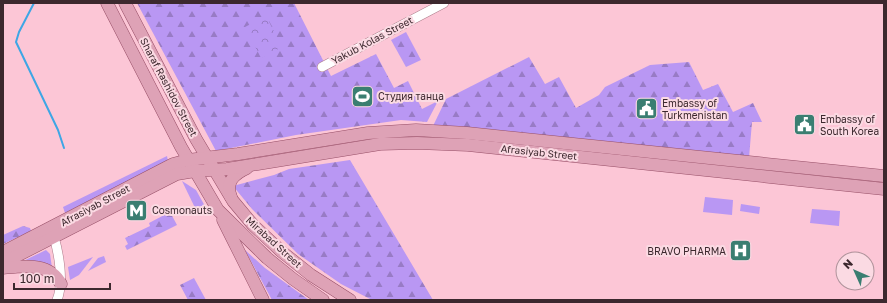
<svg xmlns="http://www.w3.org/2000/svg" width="887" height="303" font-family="'Golos Text',sans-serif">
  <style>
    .grass { fill: #b997f3 }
    .forest { fill: url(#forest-firs) }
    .park { fill: url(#park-crowns) }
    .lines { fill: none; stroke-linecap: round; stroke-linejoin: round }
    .stream { stroke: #3ea6e5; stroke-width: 2 }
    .minor-casing { stroke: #ae7d8b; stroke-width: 10 }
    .major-casing { stroke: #974f67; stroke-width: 13 }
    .minor { stroke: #fff; stroke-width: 9 }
    .major { stroke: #dea2b6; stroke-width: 12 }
    .labels { text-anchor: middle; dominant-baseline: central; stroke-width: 4; stroke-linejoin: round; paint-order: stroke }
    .street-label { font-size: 10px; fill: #3c282e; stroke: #fbdae3 }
    .poi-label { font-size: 10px; fill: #3c282e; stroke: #fbdae3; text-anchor: start }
  </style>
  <defs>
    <pattern id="forest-firs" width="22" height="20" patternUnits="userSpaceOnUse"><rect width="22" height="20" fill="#b997f3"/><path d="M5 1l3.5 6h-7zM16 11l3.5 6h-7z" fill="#987bc5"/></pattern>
    <pattern id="park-crowns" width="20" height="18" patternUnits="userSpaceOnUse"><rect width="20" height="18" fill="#b997f3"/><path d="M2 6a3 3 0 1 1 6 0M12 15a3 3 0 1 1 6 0" fill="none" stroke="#987bc5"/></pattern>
  </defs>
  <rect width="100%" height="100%" fill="#fcc6d6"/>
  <g class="grass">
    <path d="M 167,156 L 168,161 L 166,163 L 65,213 L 63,207 Z"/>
    <path d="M 182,181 L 196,190 L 206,208 L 198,214 Z"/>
    <path d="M 705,197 L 733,200 L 732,215 L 703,212 Z"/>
    <path d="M 741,204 L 760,207 L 759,214 L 740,211 Z"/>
    <path d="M 812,209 L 840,211 L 839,226 L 810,223 Z"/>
    <path d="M 46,250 L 50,254 L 52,268 L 17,264 Z"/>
    <path d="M 104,256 L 106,262 L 88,271 L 98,258 Z"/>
    <path d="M 93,257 L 79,275 L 70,280 L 68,267 Z"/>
  </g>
  <g class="forest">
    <path d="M 137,3 L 294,3 L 331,76 L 376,54 L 394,88 L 408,81 L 422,109 L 438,101 L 427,122 L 401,120 L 296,135 L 216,151 Z"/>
    <path d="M 406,32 L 421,60 L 406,67 L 391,40 Z"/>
    <path d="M 529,57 L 545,84 L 559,77 L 576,108 L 599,95 L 605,87 L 650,65 L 689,62 L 703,90 L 718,84 L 733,112 L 753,103 L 762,122 L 752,122 L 749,158 L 433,126 L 446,99 Z"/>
    <path d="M 350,160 L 433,300 L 372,300 L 341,284 L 298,254 L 252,209 L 233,186 L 274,175 L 289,169 Z"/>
    <path d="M 170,212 L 177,225 L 127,250 L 125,246 L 128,244 L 125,238 L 150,226 L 149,223 Z"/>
    <path d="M 23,226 L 30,228 L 31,231 L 3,244 L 3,235 Z"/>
    <path d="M 245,250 L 265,268 L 309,300 L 272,300 Z"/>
    <path d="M 194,278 L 206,300 L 188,300 L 180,285 Z"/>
  </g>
  <path class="park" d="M 266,16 L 282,47 L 261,58 L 245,27 Z"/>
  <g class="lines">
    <path class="stream" d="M 34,3 L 19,32 L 16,42 L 58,130 L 64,148"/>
    <defs>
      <g id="minor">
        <path d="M 322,67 L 444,3"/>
        <path d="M 54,237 C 59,254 64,283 57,300"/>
      </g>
      <g id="major">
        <path d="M 107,3 L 181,147 L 218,210 L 267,258 L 293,279 L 323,300"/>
        <path d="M 125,3 L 196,139 L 233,201 L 253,225 L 282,252 L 311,275 L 350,300"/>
        <path d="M 231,197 C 225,182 234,174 247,168"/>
        <path d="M 223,220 L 263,300"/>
        <path d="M 3,252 L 173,164 L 188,160 L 238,154 L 368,133 L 416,130 L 467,133 L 884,176"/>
        <path d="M 3,263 L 177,174 L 195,171 L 227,169 L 380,144 L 417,143 L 468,145 L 884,189"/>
        <path d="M 3,268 C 24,266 50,262 61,284"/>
      </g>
    </defs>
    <use href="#minor" class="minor-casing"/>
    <use href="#major" class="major-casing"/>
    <use href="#minor" class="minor"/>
    <use href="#major" class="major"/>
  </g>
  <defs>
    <symbol id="stadium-square" viewBox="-11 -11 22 22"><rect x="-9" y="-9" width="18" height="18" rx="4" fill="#3a7e71" stroke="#fbdae3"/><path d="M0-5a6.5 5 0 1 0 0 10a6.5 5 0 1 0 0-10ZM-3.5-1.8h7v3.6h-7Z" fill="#fff"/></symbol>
    <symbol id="civic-square" viewBox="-11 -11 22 22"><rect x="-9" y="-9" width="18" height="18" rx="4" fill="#3a7e71" stroke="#fbdae3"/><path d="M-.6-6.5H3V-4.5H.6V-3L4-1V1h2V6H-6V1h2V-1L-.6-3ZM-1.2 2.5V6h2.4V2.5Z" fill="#fff"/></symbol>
    <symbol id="metro-square" viewBox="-11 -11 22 22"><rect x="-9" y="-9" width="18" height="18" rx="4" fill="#3a7e71" stroke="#fbdae3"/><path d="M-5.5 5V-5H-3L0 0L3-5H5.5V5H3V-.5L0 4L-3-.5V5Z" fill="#fff"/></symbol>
    <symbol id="hospital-square" viewBox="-11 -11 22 22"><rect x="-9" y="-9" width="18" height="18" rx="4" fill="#3a7e71" stroke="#fbdae3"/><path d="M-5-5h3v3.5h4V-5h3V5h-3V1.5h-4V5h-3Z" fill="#fff"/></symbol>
  </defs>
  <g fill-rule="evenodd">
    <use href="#stadium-square" x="350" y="84" width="25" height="25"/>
    <use href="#civic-square" x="634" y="96" width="25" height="25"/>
    <use href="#civic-square" x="792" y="112" width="25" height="25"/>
    <use href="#metro-square" x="124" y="198" width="25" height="25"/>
    <use href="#hospital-square" x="728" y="238" width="25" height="25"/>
  </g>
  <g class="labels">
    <g class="street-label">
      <text transform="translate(372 40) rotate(-28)">Yakub Kolas Street</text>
      <text transform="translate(169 87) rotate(62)">Sharaf Rashidov Street</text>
      <text transform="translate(539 152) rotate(6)">Afrasiyab Street</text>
      <text transform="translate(95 205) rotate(-28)">Afrasiyab Street</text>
      <text transform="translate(274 242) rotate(42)">Mirabad Street</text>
    </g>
    <g class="poi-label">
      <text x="378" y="96">Студия танца</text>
      <text x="662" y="103">Embassy of<tspan x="662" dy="12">Turkmenistan</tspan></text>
      <text x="820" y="119">Embassy of<tspan x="820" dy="12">South Korea</tspan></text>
      <text x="152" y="210">Cosmonauts</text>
      <text x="726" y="251" text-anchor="end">BRAVO PHARMA</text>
    </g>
  </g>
  <rect width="887" height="303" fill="none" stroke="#3c282e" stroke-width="8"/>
  <g transform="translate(855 271) rotate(315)"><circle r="19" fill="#fbdae3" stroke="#af939b"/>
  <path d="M0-3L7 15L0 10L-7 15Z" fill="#3a7e71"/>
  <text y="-6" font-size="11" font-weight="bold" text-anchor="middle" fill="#3c282e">N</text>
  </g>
  <path d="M14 283v6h96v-6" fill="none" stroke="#3c282e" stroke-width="2"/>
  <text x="20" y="283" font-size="12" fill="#3c282e" stroke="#fbdae3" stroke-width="3" paint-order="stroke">100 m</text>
</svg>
